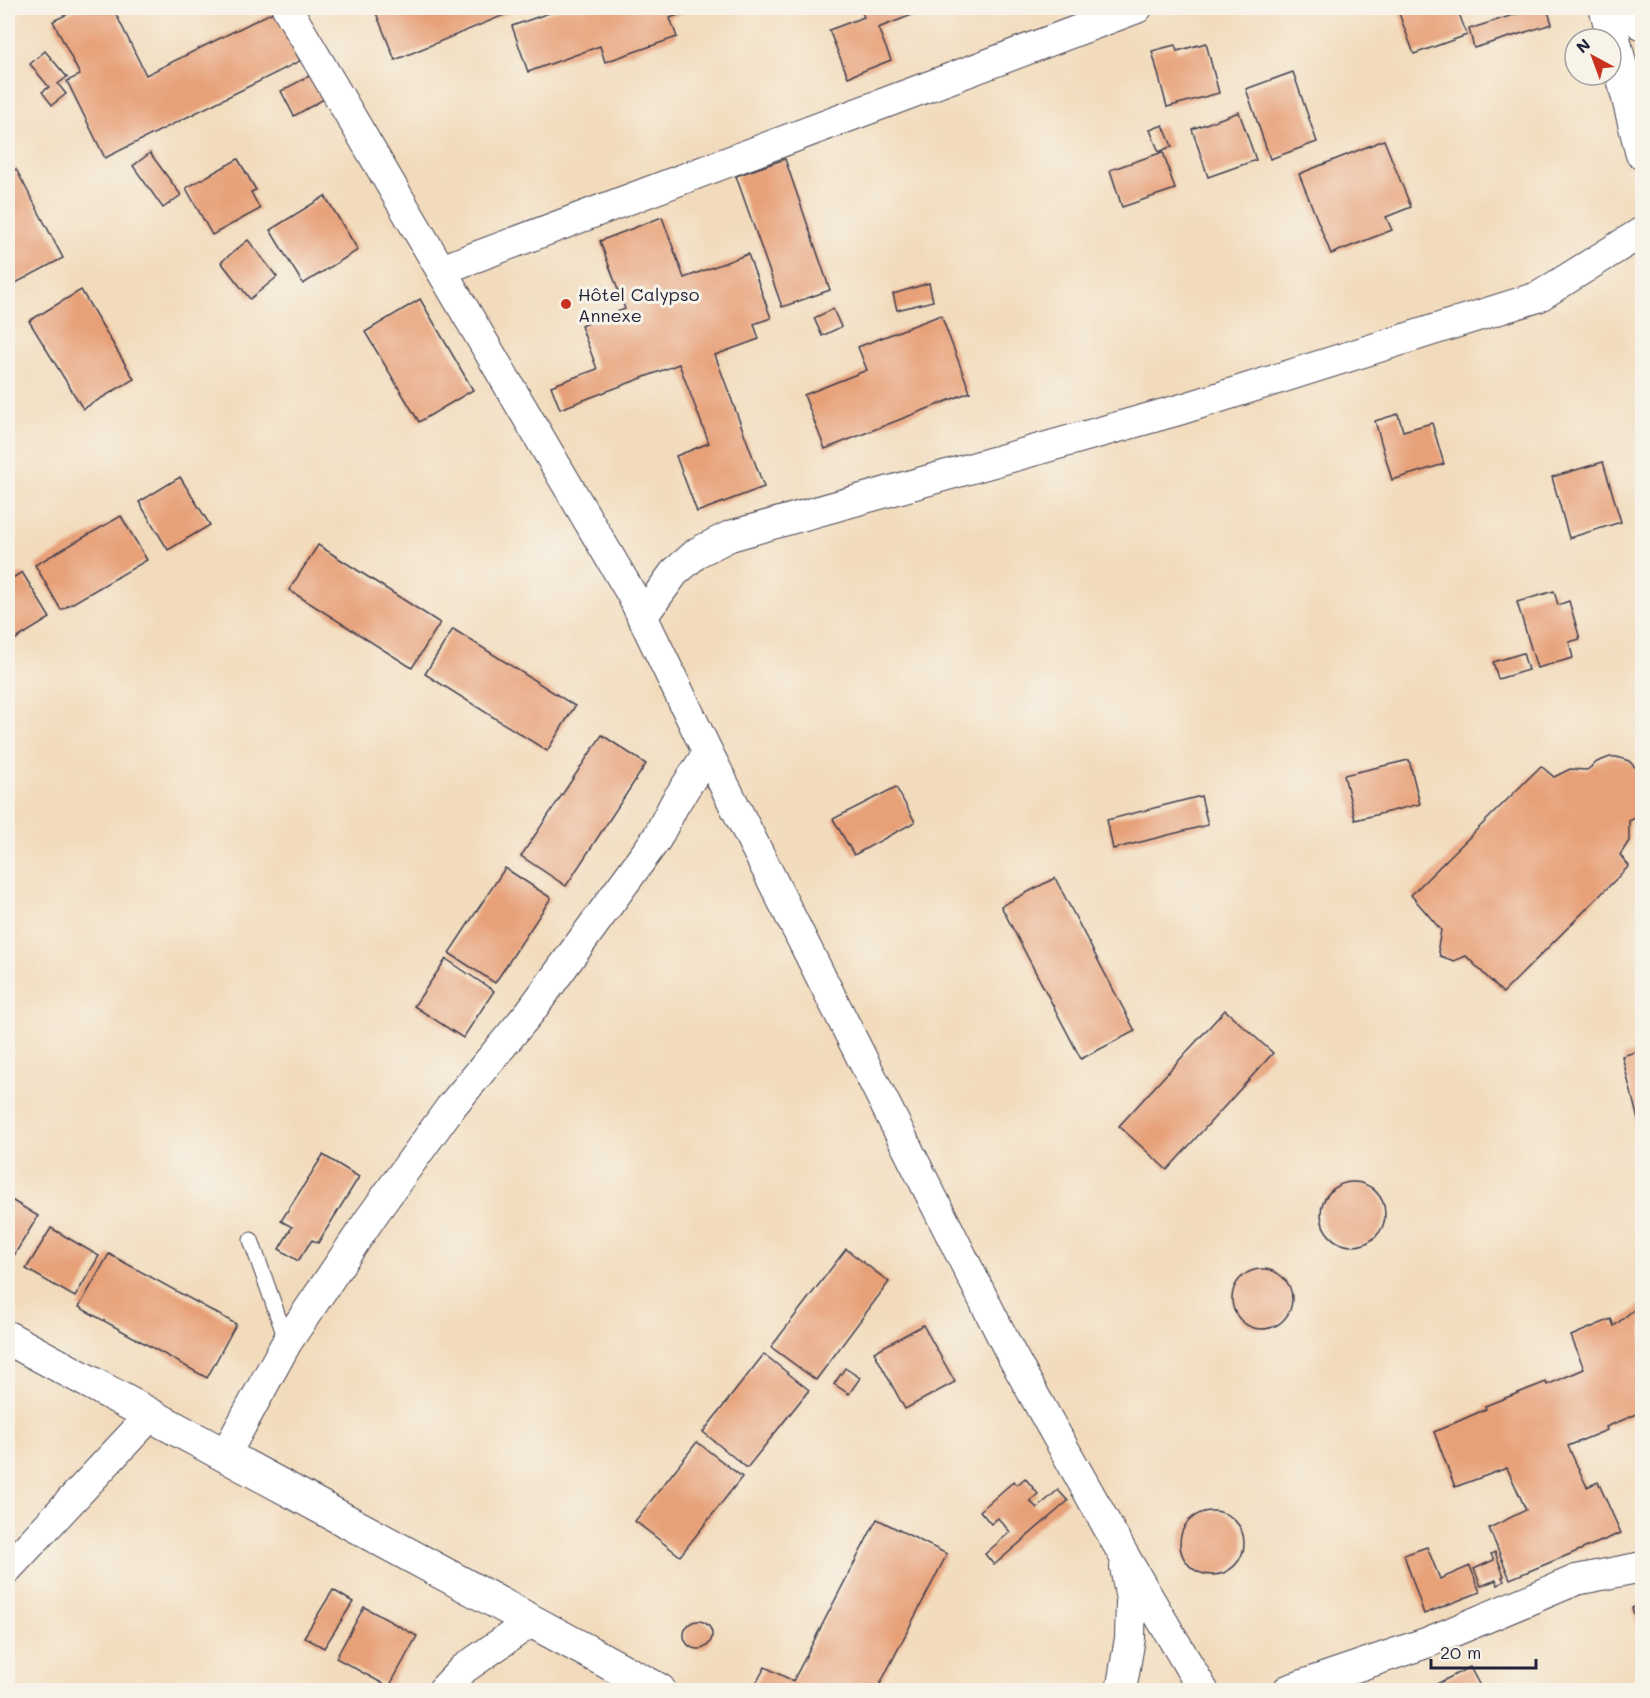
<svg xmlns="http://www.w3.org/2000/svg" width="1650" height="1698" font-family="Mali,sans-serif">
  <style>
    .building { fill: #e7a078 }
    .lines { fill: none; stroke-linecap: round; stroke-linejoin: round }
    .lane-casing { stroke: #413e4e; stroke-width: 17 }
    .street-casing { stroke: #413e4e; stroke-width: 32 }
    .secondary-casing { stroke: #413e4e; stroke-width: 35 }
    .highway-casing { stroke: #413e4e; stroke-width: 35 }
    .lane { stroke: #fff; stroke-width: 15 }
    .street { stroke: #fff; stroke-width: 30 }
    .secondary { stroke: #fff; stroke-width: 33 }
    .highway { stroke: #fff; stroke-width: 33 }
    .poi-dot { fill: #c8321e; stroke: #f7f3e8; stroke-width: 2 }
    .labels { text-anchor: middle; dominant-baseline: central; stroke-width: 6; stroke-linejoin: round; paint-order: stroke }
    .poi-label { font-size: 18px; fill: #22223b; stroke: #f7f3e8; text-anchor: start }
  </style>
  <rect width="100%" height="100%" fill="#f7f3e8"/>
  <filter id="ink" filterUnits="userSpaceOnUse"><feTurbulence type="fractalNoise" baseFrequency=".0167" numOctaves="2"/><feDisplacementMap in="SourceGraphic" scale="12" xChannelSelector="R" yChannelSelector="G"/><feConvolveMatrix kernelMatrix="1 2 1 2 8 2 1 2 1" color-interpolation-filters="sRGB"/></filter>
  <filter id="wash" filterUnits="userSpaceOnUse"><feTurbulence type="fractalNoise" baseFrequency=".008" numOctaves="4" result="noise"/><feDisplacementMap in="SourceGraphic" scale="24" xChannelSelector="R" yChannelSelector="G"/><feGaussianBlur stdDeviation="1.35" result="paint"/><feColorMatrix in="noise" values="0 0 0 0 0 0 0 0 0 0 0 0 0 0 0 0 0 1.4 0 .05"/><feComposite in="paint" operator="in"/></filter>
  <g filter="url(#wash)">
    <rect width="100%" height="100%" fill="#f2dbbc"/>
    <g id="blocks">
      <g class="building">
        <path d="M 80,8 L 113,8 L 146,75 L 275,11 L 300,61 L 105,158 L 67,81 L 80,75 L 53,21 Z"/>
        <path d="M 374,8 L 512,8 L 514,11 L 395,60 Z"/>
        <path d="M 563,8 L 697,8 L 670,18 L 677,37 L 605,62 L 600,46 L 528,72 L 512,26 Z"/>
        <path d="M 860,8 L 930,8 L 878,28 L 891,60 L 848,77 L 829,30 L 864,17 Z"/>
        <path d="M 1397,8 L 1457,8 L 1467,35 L 1414,54 Z"/>
        <path d="M 1522,8 L 1547,8 L 1552,24 L 1474,48 L 1469,29 L 1523,12 Z"/>
        <path d="M 1206,43 L 1219,93 L 1167,107 L 1152,51 L 1175,45 L 1177,51 Z"/>
        <path d="M 45,51 L 67,77 L 58,84 L 66,94 L 52,105 L 42,92 L 49,87 L 30,64 Z"/>
        <path d="M 1293,72 L 1317,142 L 1270,159 L 1246,89 Z"/>
        <path d="M 311,75 L 324,99 L 294,116 L 281,91 Z"/>
        <path d="M 1239,112 L 1256,160 L 1208,177 L 1192,129 Z"/>
        <path d="M 1163,125 L 1172,146 L 1159,152 L 1150,130 Z"/>
        <path d="M 1384,140 L 1411,207 L 1386,217 L 1392,230 L 1331,254 L 1299,174 Z"/>
        <path d="M 1163,152 L 1175,189 L 1122,207 L 1110,170 Z"/>
        <path d="M 150,153 L 181,195 L 163,208 L 133,166 Z"/>
        <path d="M 238,159 L 256,190 L 251,192 L 260,209 L 212,235 L 186,188 Z"/>
        <path d="M 785,159 L 830,290 L 782,307 L 736,176 Z"/>
        <path d="M 16,169 L 63,258 L 12,285 L 8,276 L 8,174 Z"/>
        <path d="M 325,196 L 358,250 L 303,284 L 270,230 Z"/>
        <path d="M 662,217 L 684,278 L 748,254 L 771,318 L 754,324 L 759,339 L 715,355 L 764,487 L 697,512 L 676,456 L 709,443 L 679,364 L 560,409 L 551,386 L 597,369 L 581,326 L 625,309 L 600,241 Z"/>
        <path d="M 248,240 L 277,277 L 250,299 L 221,262 Z"/>
        <path d="M 929,283 L 933,301 L 897,310 L 893,294 Z"/>
        <path d="M 81,290 L 134,379 L 83,409 L 29,321 Z"/>
        <path d="M 420,299 L 473,390 L 419,422 L 365,332 Z"/>
        <path d="M 833,309 L 841,327 L 822,336 L 814,318 Z"/>
        <path d="M 941,315 L 970,392 L 825,449 L 804,395 L 867,370 L 858,347 Z"/>
        <path d="M 1398,414 L 1403,431 L 1432,423 L 1444,464 L 1392,480 L 1375,421 Z"/>
        <path d="M 1603,462 L 1621,522 L 1569,538 L 1552,477 Z"/>
        <path d="M 180,477 L 210,525 L 168,550 L 139,502 Z"/>
        <path d="M 121,516 L 147,560 L 61,610 L 35,565 Z"/>
        <path d="M 318,545 L 440,623 L 412,668 L 289,590 Z"/>
        <path d="M 22,572 L 50,618 L 8,644 L 8,581 Z"/>
        <path d="M 1554,591 L 1558,605 L 1569,601 L 1580,639 L 1569,642 L 1573,658 L 1537,668 L 1517,602 Z"/>
        <path d="M 453,629 L 575,706 L 547,751 L 425,674 Z"/>
        <path d="M 1523,653 L 1528,670 L 1498,679 L 1493,662 Z"/>
        <path d="M 602,735 L 646,764 L 566,886 L 521,856 Z"/>
        <path d="M 1610,757 L 1617,757 L 1629,761 L 1642,774 L 1642,808 L 1635,818 L 1629,821 L 1629,841 L 1620,855 L 1629,866 L 1503,993 L 1466,956 L 1454,961 L 1440,956 L 1438,947 L 1441,930 L 1411,895 L 1541,766 L 1554,777 L 1570,769 L 1587,770 L 1597,762 Z"/>
        <path d="M 1409,760 L 1420,804 L 1355,820 L 1344,775 Z"/>
        <path d="M 896,787 L 915,822 L 854,855 L 833,819 Z"/>
        <path d="M 1201,796 L 1208,825 L 1113,849 L 1107,820 Z"/>
        <path d="M 505,868 L 551,898 L 495,983 L 449,953 Z"/>
        <path d="M 1055,878 L 1135,1031 L 1081,1059 L 1001,906 Z"/>
        <path d="M 446,959 L 494,991 L 463,1038 L 414,1006 Z"/>
        <path d="M 1225,1010 L 1273,1053 L 1167,1170 L 1119,1126 Z"/>
        <path d="M 1642,1050 L 1642,1136 L 1622,1056 Z"/>
        <path d="M 323,1155 L 359,1177 L 318,1243 L 312,1240 L 298,1261 L 279,1249 L 292,1227 L 281,1221 Z"/>
        <circle cx="1353" cy="1214" r="32"/>
        <path d="M 8,1198 L 38,1216 L 10,1262 L 8,1260 Z"/>
        <path d="M 51,1228 L 99,1256 L 75,1297 L 26,1269 Z"/>
        <path d="M 846,1249 L 889,1282 L 816,1380 L 771,1347 Z"/>
        <path d="M 109,1254 L 236,1324 L 207,1378 L 79,1307 Z"/>
        <circle cx="1262" cy="1299" r="30"/>
        <path d="M 1642,1303 L 1642,1412 L 1606,1427 L 1607,1430 L 1568,1446 L 1587,1487 L 1598,1482 L 1621,1533 L 1510,1579 L 1489,1528 L 1526,1510 L 1507,1468 L 1455,1487 L 1434,1432 L 1486,1409 L 1485,1406 L 1546,1382 L 1547,1385 L 1584,1369 L 1571,1336 L 1611,1319 L 1614,1326 Z"/>
        <path d="M 923,1325 L 955,1382 L 905,1409 L 874,1352 Z"/>
        <path d="M 764,1354 L 809,1390 L 747,1468 L 703,1432 Z"/>
        <path d="M 845,1368 L 860,1378 L 849,1394 L 834,1384 Z"/>
        <path d="M 697,1442 L 742,1477 L 680,1556 L 635,1521 Z"/>
        <path d="M 1025,1478 L 1038,1494 L 1030,1501 L 1037,1508 L 1058,1490 L 1068,1501 L 994,1565 L 985,1554 L 1010,1532 L 998,1518 L 991,1524 L 980,1511 L 1014,1481 L 1017,1485 Z"/>
        <circle cx="1212" cy="1543" r="32"/>
        <path d="M 877,1519 L 947,1554 L 877,1690 L 753,1689 L 765,1667 L 793,1681 Z"/>
        <path d="M 1427,1547 L 1440,1579 L 1470,1566 L 1480,1592 L 1424,1614 L 1404,1555 Z"/>
        <path d="M 1495,1552 L 1504,1576 L 1502,1577 L 1504,1581 L 1498,1585 L 1496,1580 L 1481,1586 L 1474,1569 L 1494,1560 L 1491,1554 Z"/>
        <path d="M 333,1590 L 353,1602 L 324,1648 L 304,1637 Z"/>
        <path d="M 1642,1604 L 1642,1639 L 1632,1608 Z"/>
        <path d="M 364,1607 L 417,1636 L 389,1687 L 336,1658 Z"/>
        <circle cx="698" cy="1635" r="14"/>
        <path d="M 1470,1667 L 1482,1690 L 1425,1690 Z"/>
      </g>
    </g>
  </g>
  <g filter="url(#ink)">
    <use href="#blocks" fill-opacity="0" stroke="#413e4e" stroke-width="1.5"/>
    <g class="lines">
      <defs>
        <path id="lane" d="M 251,1240 L 287,1342"/>
        <g id="street">
          <path d="M 287,8 L 632,595 L 708,753 L 1011,1354 L 1123,1554 L 1203,1690"/>
          <path d="M 441,270 L 1137,8"/>
          <path d="M 642,617 L 674,573 L 698,552 L 730,536 L 1182,409 L 1538,297 L 1642,232"/>
          <path d="M 225,1455 L 287,1342 L 372,1216 L 450,1108 L 530,1012 L 657,838 L 675,803 L 708,753"/>
          <path d="M 8,1568 L 150,1416"/>
          <path d="M 443,1690 L 462,1670 L 532,1621"/>
          <path d="M 1119,1690 L 1122,1685 L 1130,1638 L 1131,1600 L 1125,1567"/>
          <path d="M 1288,1690 L 1426,1643 L 1576,1580 L 1642,1567"/>
        </g>
        <path id="secondary" d="M 8,1338 C 224,1457 443,1571 659,1690"/>
        <g id="highway">
          <path d="M 1606,8 L 1642,153"/>
          <path d="M 1639,8 L 1642,23"/>
        </g>
      </defs>
      <use href="#lane" class="lane-casing"/>
      <use href="#street" class="street-casing"/>
      <use href="#secondary" class="secondary-casing"/>
      <use href="#highway" class="highway-casing"/>
      <use href="#lane" class="lane"/>
      <use href="#street" class="street"/>
      <use href="#secondary" class="secondary"/>
      <use href="#highway" class="highway"/>
    </g>
  </g>
  <circle class="poi-dot" cx="566" cy="304" r="6"/>
  <g class="labels">
    <g class="poi-label">
      <text x="578" y="294">Hôtel Calypso<tspan x="578" dy="21">Annexe</tspan></text>
    </g>
  </g>
  <rect width="1650" height="1698" fill="none" stroke="#f7f3e8" stroke-width="30"/>
  <g transform="translate(1593 57) rotate(319)"><circle r="28" fill="#f7f3e8" stroke="#a29fa3" stroke-width="1.5"/>
  <path d="M0-4.5L10 22L0 15L-10 22Z" fill="#c8321e"/>
  <text y="-9" font-size="16" font-weight="bold" text-anchor="middle" fill="#22223b">N</text>
  </g>
  <path d="M1431 1659v9h105v-9" fill="none" stroke="#22223b" stroke-width="3"/>
  <text x="1440" y="1659" font-size="18" fill="#22223b" stroke="#f7f3e8" stroke-width="4.5" paint-order="stroke">20 m</text>
</svg>
